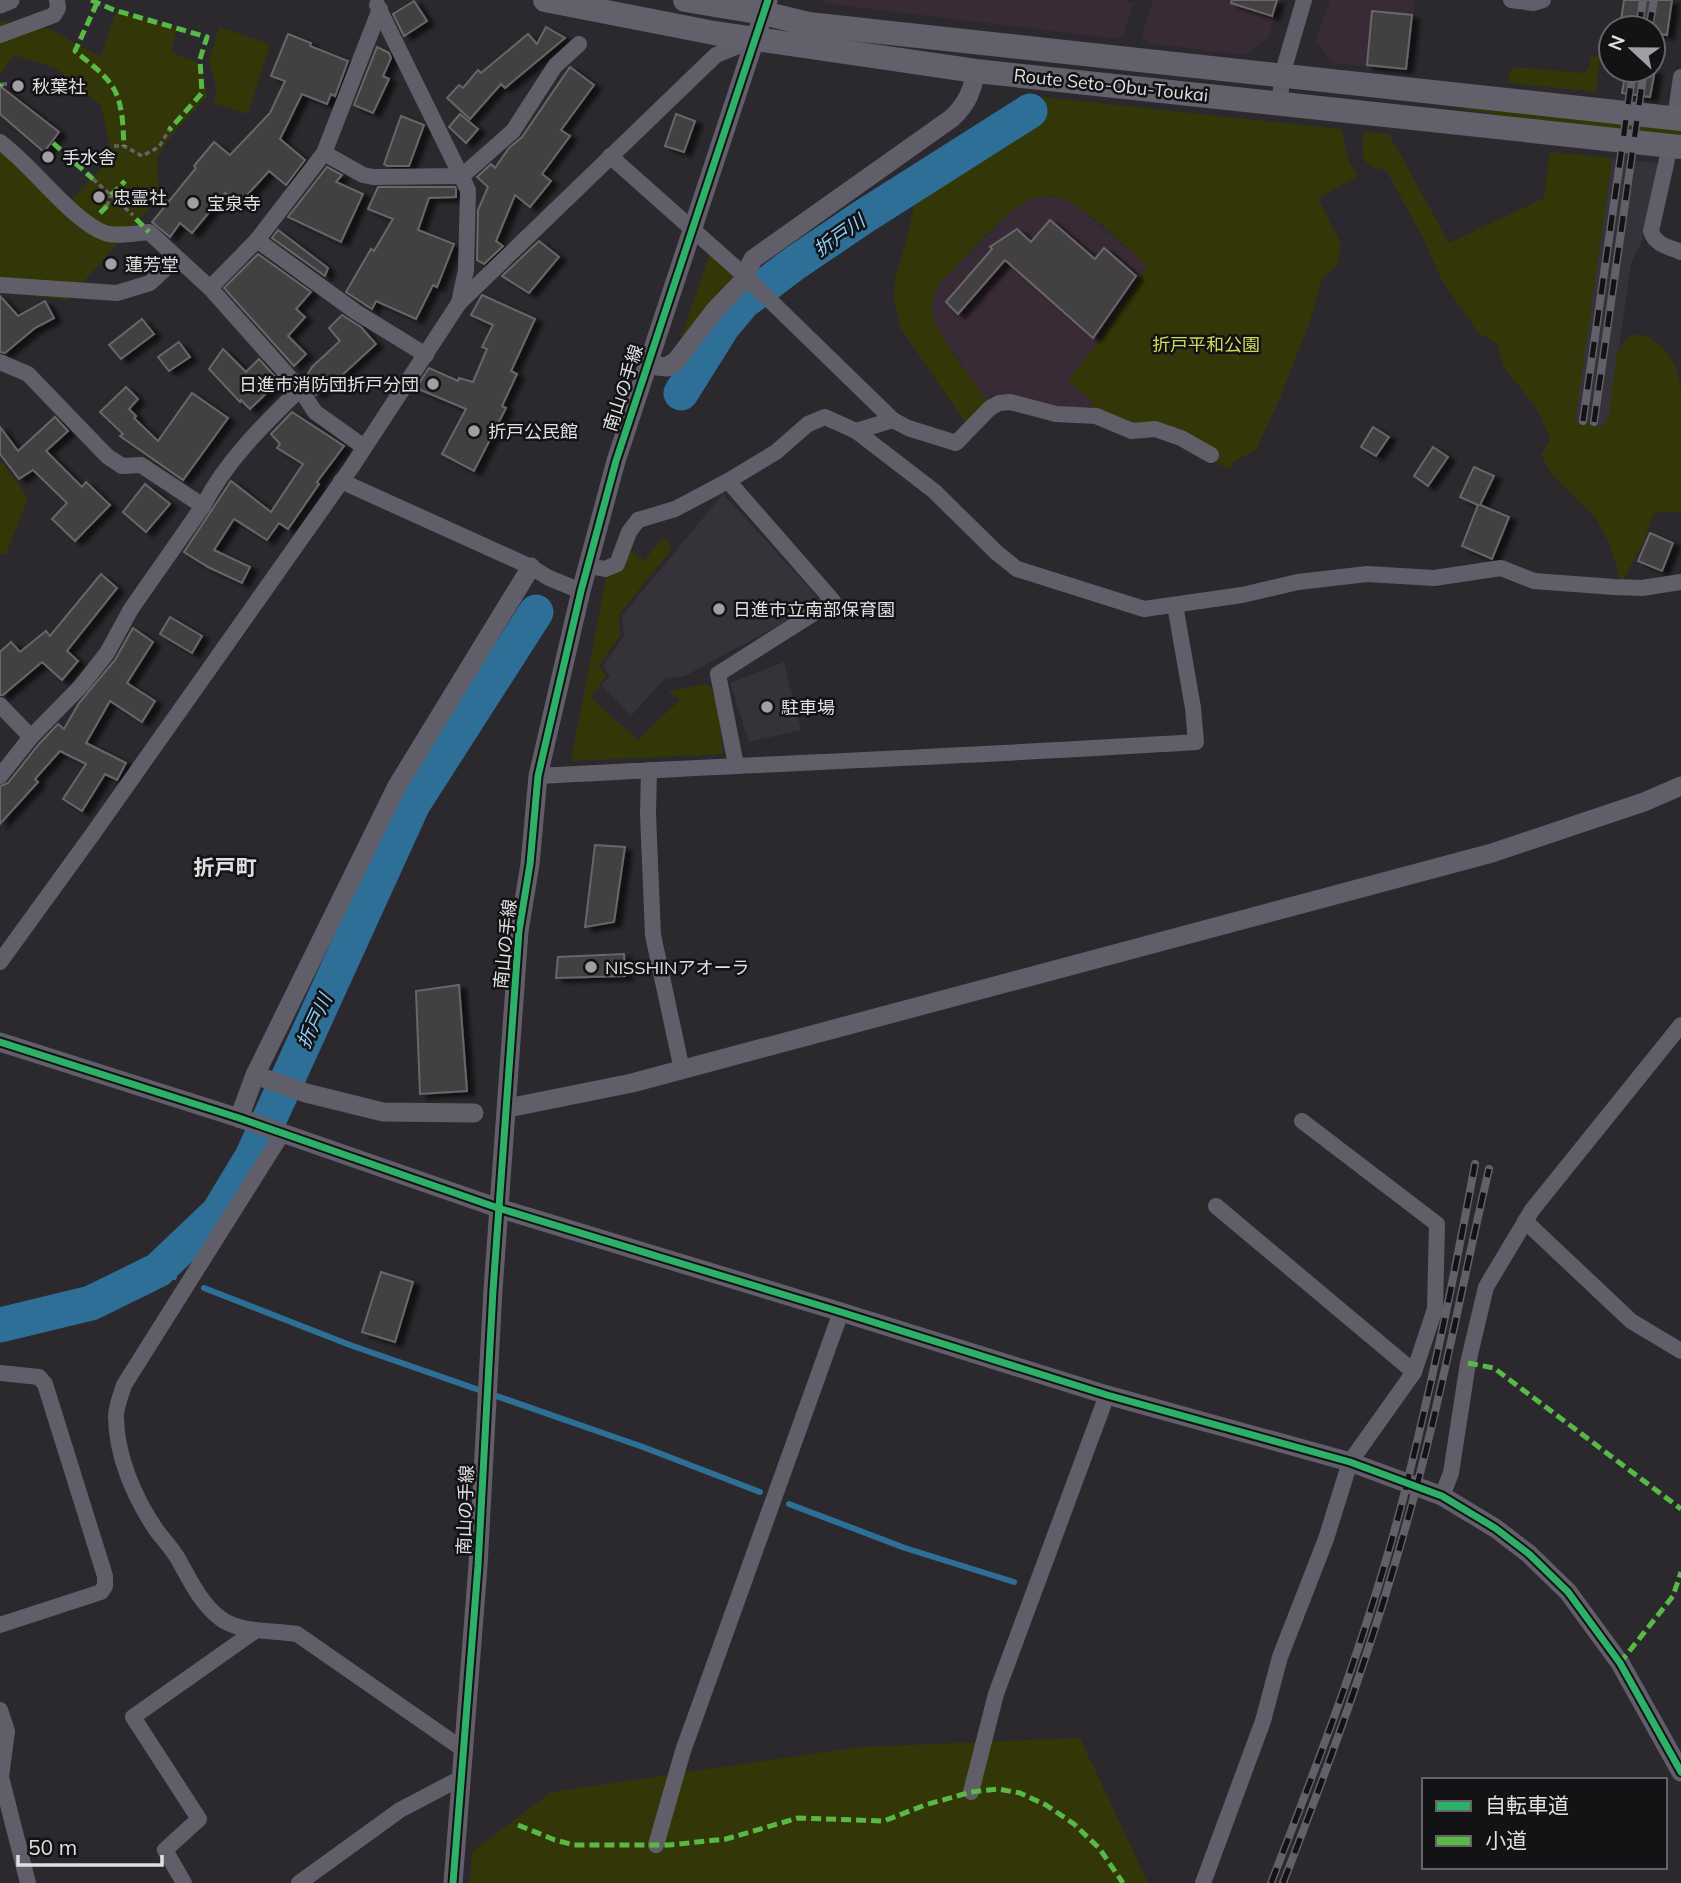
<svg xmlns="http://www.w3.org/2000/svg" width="1681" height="1883" font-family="Mulish,'Noto Sans JP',sans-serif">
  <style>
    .commercial { fill: #392b36 }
    .built { fill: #35323a }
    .green { fill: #333708 }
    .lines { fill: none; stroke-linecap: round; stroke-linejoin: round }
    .stream { stroke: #2d6f97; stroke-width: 6 }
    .river { stroke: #2d6f97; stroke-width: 35 }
    .building { fill: #424041; stroke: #686667; stroke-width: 2; filter: url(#shadow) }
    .path { stroke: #63636a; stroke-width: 3.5; stroke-dasharray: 5 3.5; stroke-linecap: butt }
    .minor { stroke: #605f69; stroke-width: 16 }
    .tertiary { stroke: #605f69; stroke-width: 19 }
    .primary { stroke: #61606b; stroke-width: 24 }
    .rail-casing { stroke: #626068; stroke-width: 8 }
    .rail { stroke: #131214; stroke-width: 5; stroke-dasharray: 16; stroke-linecap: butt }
    .quiet { stroke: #58b947; stroke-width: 5; stroke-dasharray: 10 5; stroke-linecap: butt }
    .cycleway-casing { stroke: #131214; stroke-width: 11 }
    .cycleway { stroke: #2db169; stroke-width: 7 }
    .poi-dot { fill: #a19fa3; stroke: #131214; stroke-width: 2.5 }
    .labels { text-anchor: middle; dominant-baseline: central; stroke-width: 5; stroke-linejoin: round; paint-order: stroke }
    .street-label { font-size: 18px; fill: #e0dfe2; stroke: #131214 }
    .poi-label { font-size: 18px; fill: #e0dfe2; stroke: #131214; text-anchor: start }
    .park-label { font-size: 18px; fill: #cedc5b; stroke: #131214 }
    .water-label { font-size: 19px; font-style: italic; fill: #8dd0fc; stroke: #131214 }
    .quarter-label { font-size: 21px; font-weight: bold; fill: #e0dfe2; stroke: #131214 }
  </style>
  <defs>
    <filter id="shadow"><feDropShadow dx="7" dy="4" stdDeviation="2" flood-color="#0009"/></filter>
  </defs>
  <rect width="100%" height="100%" fill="#2b292d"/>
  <g class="commercial">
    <path d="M 822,0 L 1124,0 L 1134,3 L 1123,36 L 1119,39 L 823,3 Z"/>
    <path d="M 1153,0 L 1281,0 L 1268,38 L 1244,55 L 1147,43 L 1142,34 Z"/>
    <path d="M 1330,0 L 1415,0 L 1408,71 L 1332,63 L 1316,40 Z"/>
    <path d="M 1045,196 L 1061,198 L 1077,206 L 1147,266 L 1105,333 L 1068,381 L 1093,402 L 1087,410 L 1068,411 L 1007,394 L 992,395 L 987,400 L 938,331 L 932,311 L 933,298 L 939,284 L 1014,209 L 1031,199 Z"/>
  </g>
  <g class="built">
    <path d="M 1612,158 L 1658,163 L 1642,241 L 1631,263 L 1609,417 L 1603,427 L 1574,422 Z"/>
    <path d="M 723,494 L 822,602 L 685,676 L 665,678 L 631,716 L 601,685 L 610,676 L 603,666 L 624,636 L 622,616 Z"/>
    <path d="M 784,662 L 801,730 L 749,742 L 730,683 Z"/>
  </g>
  <g class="green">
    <path d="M 116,11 L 177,28 L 171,52 L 201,64 L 207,96 L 172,135 L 157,158 L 159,196 L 131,229 L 108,228 L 79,209 L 71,201 L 112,156 L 101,105 L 55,68 L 14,55 L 0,74 L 0,21 L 50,29 L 101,57 Z"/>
    <path d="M 219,27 L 270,44 L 248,114 L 213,103 L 217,92 L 209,59 Z"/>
    <path d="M 1591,56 L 1600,57 L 1596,92 L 1508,83 L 1510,70 L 1516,67 L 1584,73 L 1589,68 Z"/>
    <path d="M 1041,97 L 1341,129 L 1349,162 L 1358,176 L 1318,198 L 1341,244 L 1337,265 L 1322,278 L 1309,324 L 1280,398 L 1256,450 L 1233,462 L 1230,469 L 1216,463 L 1220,453 L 1182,434 L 1132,425 L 1089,406 L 1093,402 L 1068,381 L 1105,333 L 1147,266 C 1127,248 1085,207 1062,198 C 1053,195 1040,195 1030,199 C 1006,210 960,263 939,284 C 935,293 931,301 932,310 C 935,335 972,379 987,400 L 966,423 L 901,329 L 894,303 L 895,279 L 908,235 L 915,200 L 911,193 L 1034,116 L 1028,105 L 981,134 L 977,124 L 1015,100 Z"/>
    <path d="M 1430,103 L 1681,129 L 1681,138 L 1548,124 Z"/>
    <path d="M 1363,132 L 1389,134 L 1449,243 L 1544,198 L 1550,152 L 1612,158 L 1575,422 L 1603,427 L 1609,416 L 1617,352 L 1631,334 L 1648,337 L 1664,348 L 1676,367 L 1681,389 L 1681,512 L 1654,513 L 1642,546 L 1621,583 L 1609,543 L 1597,520 L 1552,475 L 1541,455 L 1550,439 L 1538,411 L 1503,366 L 1497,343 L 1479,334 L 1441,279 L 1423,238 L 1386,170 C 1360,167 1361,154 1363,132 Z"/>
    <path d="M 0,149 L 119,242 L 67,300 L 0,292 Z"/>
    <path d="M 710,253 L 739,278 L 675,355 Z"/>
    <path d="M 0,459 L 28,498 L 6,554 L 0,555 Z"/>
    <path d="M 637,534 L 631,551 L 644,561 L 663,537 L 672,549 L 619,614 L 620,636 L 599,666 L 606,675 L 591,698 L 638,740 L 680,700 L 668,691 L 707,684 L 717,699 L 723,754 L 571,761 L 606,578 L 628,542 Z"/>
    <path d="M 1080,1738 L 1148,1883 L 470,1883 L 472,1852 L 551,1792 L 860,1747 Z"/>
  </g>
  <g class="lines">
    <g class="stream">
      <path d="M 158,1270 L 174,1277"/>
      <path d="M 204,1288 L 350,1345 L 643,1447 L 760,1492"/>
      <path d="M 789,1504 L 905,1548 L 1014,1582"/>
    </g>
    <g class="river">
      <path d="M 681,393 L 723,326 L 743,302 L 795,263 L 863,217 L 1030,111"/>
      <path d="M 0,1325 L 91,1303 L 158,1270 L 218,1213 L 252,1157 L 413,804 L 536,612"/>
    </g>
  </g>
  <g class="building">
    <path d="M 1232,0 L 1277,0 L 1272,16 L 1231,3 Z"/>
    <path d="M 1624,0 L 1672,0 L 1667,35 L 1653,33 L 1653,28 L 1620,27 Z"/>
    <path d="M 414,1 L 427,21 L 404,36 L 393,14 Z"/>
    <path d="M 1372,11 L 1412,15 L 1406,69 L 1367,65 Z"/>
    <path d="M 546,27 L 565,38 L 505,88 L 501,84 L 470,119 L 447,98 L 459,85 L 463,88 L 478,70 L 481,73 L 528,34 L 537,44 Z"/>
    <path d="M 288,34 L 311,43 L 310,46 L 348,61 L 335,96 L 331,94 L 327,104 L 302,94 L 280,139 L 305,160 L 286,185 L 269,171 L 239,204 L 225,193 L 192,233 L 180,223 L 170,237 L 152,222 L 196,168 L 194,166 L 214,142 L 230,155 L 270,113 L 285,81 L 271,76 Z"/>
    <path d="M 377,47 L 389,53 L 391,58 L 383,76 L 389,79 L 373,113 L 354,105 Z"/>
    <path d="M 570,67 L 594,85 L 561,130 L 570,136 L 542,174 L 551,181 L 530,207 L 515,195 L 496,241 L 503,246 L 484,264 L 477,260 L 478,210 L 488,187 L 477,177 L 491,164 L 495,168 L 509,148 L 522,137 Z"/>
    <path d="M 1626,70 L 1655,70 L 1650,97 L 1622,93 Z"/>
    <path d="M 0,86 L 59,132 L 44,152 L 0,114 Z"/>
    <path d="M 460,114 L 478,129 L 466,143 L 449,127 Z"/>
    <path d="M 676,114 L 695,121 L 684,152 L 665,146 Z"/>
    <path d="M 401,116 L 424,125 L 409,166 L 387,166 L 384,164 Z"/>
    <path d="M 327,167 L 342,175 L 336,182 L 363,194 L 341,242 L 288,217 Z"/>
    <path d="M 378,187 L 455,187 L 456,189 L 456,197 L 429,198 L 418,230 L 454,244 L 437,287 L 433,285 L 416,319 L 376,301 L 372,309 L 346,292 L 371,249 L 374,251 L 393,219 L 368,209 Z"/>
    <path d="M 1050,220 L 1095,259 L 1104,248 L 1136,276 L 1093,338 L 1005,260 L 958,314 L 946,302 L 992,249 L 990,247 L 1017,229 L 1031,242 Z"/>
    <path d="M 278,230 L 328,268 L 325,276 L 272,238 Z"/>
    <path d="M 539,241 L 559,257 L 529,293 L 502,276 Z"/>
    <path d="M 258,254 L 311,292 L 296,309 L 305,317 L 288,336 L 306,354 L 294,366 L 224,288 Z"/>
    <path d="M 482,295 L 535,319 L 511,371 L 517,374 L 502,406 L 506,408 L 474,471 L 442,454 L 466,409 L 416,388 L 429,368 L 458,381 L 459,378 L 473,382 L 487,349 L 482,347 L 493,325 L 471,315 Z"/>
    <path d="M 0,296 L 18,316 L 45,301 L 54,318 L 35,328 L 5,353 L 0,352 Z"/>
    <path d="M 342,315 L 361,327 L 376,344 L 340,377 L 338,375 L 316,395 L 305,379 L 312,367 L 340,341 L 329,328 Z"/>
    <path d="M 142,319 L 154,334 L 121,359 L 109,345 Z"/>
    <path d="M 179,342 L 190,357 L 169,371 L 158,357 Z"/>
    <path d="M 223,349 L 246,372 L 259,359 L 279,381 L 250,409 L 241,400 L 240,402 L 209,369 Z"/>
    <path d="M 126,387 L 138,399 L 129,409 L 136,416 L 134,418 L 158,441 L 192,393 L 228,418 L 183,480 L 120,436 L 123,434 L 100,412 Z"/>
    <path d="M 292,412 L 344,446 L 317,482 L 319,484 L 288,529 L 279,523 L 267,540 L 234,519 L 214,550 L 250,567 L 242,583 L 208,567 L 184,552 L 231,481 L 271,512 L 303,464 L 277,448 L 280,444 L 271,434 Z"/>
    <path d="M 55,417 L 68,431 L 46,451 L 82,487 L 86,482 L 110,505 L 75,541 L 52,519 L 67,503 L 33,470 L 19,479 L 0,454 L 0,427 L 18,451 Z"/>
    <path d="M 1373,427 L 1389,437 L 1376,456 L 1361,447 Z"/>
    <path d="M 1433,447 L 1448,457 L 1428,486 L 1414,476 Z"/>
    <path d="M 1474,467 L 1494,476 L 1480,505 L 1509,517 L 1492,559 L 1462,546 L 1478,505 L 1460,497 Z"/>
    <path d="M 145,484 L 170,504 L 146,532 L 123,512 Z"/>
    <path d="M 1650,533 L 1673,543 L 1662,571 L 1638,561 Z"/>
    <path d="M 101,574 L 117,588 L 67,651 L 78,661 L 62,680 L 42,662 L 3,695 L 0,695 L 0,652 L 11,642 L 20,652 L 46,631 L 50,636 Z"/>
    <path d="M 170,617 L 202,636 L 192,653 L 160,634 Z"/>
    <path d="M 133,628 L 153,642 L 127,683 L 155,701 L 142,722 L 110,701 L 86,743 L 126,763 L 117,780 L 105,774 L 82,811 L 63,799 L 86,764 L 60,751 L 35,779 L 38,782 L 0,824 L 0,786 L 8,783 L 39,744 L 58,724 L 64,729 L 79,703 L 115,660 Z"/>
    <path d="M 595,845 L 625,847 L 614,922 L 585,927 Z"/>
    <path d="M 624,954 L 625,976 L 556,978 L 558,957 Z"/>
    <path d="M 459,985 L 467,1091 L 420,1094 L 416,991 Z"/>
    <path d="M 381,1272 L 413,1282 L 395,1342 L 362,1332 Z"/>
  </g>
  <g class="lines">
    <g class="path">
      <path d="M 2,84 L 11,84"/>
      <path d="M 114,146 L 124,146 L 142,156 L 159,147 L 169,130"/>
      <path d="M 93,179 L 133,215"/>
      <path d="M 107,206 L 111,195"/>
    </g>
    <g class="minor">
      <path d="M 1511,0 L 1533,3 L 1543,0"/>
      <path d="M 377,5 L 468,190 L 466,270 L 459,303"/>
      <path d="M 0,35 L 54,15 L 58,8 L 57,0"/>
      <path d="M 1280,103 L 1282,75 L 1304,0"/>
      <path d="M 1675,118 L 1681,77"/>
      <path d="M 0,142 C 31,164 73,222 105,233 C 116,237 136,233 149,232 L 210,288 L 300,389 L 315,412 L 364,447"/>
      <path d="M 1670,146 L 1651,231 C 1655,245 1669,247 1681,252"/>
      <path d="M 324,153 L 363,175 L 373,177 L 462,176 L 513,131 L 555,66 L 579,44"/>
      <path d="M 610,156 L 745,276 L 893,420 L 908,428 L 956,443 L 990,408 L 999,403 L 1010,402 L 1056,414 L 1096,416 L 1132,431 L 1155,429 L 1181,438 L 1211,455"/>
      <path d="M 257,240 L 356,312 L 426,355"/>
      <path d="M 0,285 L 117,293 L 150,283 L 177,258"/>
      <path d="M 210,288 L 257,240 L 324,153 L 380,9"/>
      <path d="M 0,362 L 28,374 L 107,456 L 122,466 L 141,465 L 203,506"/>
      <path d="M 856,431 L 893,420"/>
      <path d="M 341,481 L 531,567 L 549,578 L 581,591"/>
      <path d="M 728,481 L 833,601 L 718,674 L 736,765"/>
      <path d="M 589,566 L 605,569 L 617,564 L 629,532 L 638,520 L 675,509 L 728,481 L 776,452 L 808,424 L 825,417 L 856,431 L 934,491 L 997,553 L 1017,569 L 1144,609 L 1242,595 L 1298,582 L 1367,574 L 1434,578 L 1501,568 L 1534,581 L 1614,587 L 1642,588 L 1681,582"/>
      <path d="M 0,705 L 31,737"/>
      <path d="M 649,770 L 648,814 L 653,935 L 682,1070"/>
      <path d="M 0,776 L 31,737 L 81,686 L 107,653 L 131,609 L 203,506 C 226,461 264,424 300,389"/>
      <path d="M 538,776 C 758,764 977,756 1196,742 L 1193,708 L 1175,605"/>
      <path d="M 0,962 L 92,835 L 351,468 L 459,303 L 716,55 L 750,41"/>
      <path d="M 282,1134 L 124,1385 C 121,1395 116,1406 116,1416 C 116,1456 135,1499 157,1531 C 164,1540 171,1548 177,1557 C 189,1578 200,1603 220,1618 C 238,1633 274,1630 297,1634 L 464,1750"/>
      <path d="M 1216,1206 L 1414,1372"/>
      <path d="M 1525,1221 L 1631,1321 L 1681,1351"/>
      <path d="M 0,1373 L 39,1377 L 45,1384 L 105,1576 L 105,1586 L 101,1592 L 0,1625"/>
      <path d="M 1442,1496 L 1451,1473 L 1468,1363 L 1486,1287 L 1532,1210 L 1681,1025"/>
      <path d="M 0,1710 L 7,1731 L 1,1777 L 28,1883"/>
      <path d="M 971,1792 L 996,1694 L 1107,1395"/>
      <path d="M 656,1845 L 683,1751 L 841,1312"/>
      <path d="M 184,1883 L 165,1850 L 199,1819 L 133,1717 L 255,1631"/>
      <path d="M 299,1883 L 400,1810 L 461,1778"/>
      <path d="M 1203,1883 L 1263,1721 L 1280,1657 L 1326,1539 L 1350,1462 L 1414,1372 L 1435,1309 L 1437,1224 L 1302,1121"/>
    </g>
    <g class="tertiary">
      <path d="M 0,4 L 10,0"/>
      <path d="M 647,365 L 667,367 L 676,361 L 715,310 L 741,283 L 753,259 L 952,118 C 967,104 972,91 976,71"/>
      <path d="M 0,1042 L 239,1118 L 498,1208 L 841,1312 L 1107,1395 L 1350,1462 L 1442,1496 L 1495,1528 L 1529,1554 L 1568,1592 L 1620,1663 L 1681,1772"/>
      <path d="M 255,1075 L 306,1093 L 383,1112 L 474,1113"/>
      <path d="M 508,1108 L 632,1083 L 1492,853 L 1644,802 L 1681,786"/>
      <path d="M 239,1118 L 255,1075 L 397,786 L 531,567"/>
      <path d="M 453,1883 L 478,1566 L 493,1290 L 519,931 L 530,864 L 538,776 L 581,591 L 616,461 L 768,0"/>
    </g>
    <g class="primary">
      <path d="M 545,0 L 714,33 L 976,71 L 1681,147"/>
      <path d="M 685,0 L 763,13 L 808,24 L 1681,119"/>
    </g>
    <defs>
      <g id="rail">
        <path d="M 1639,28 L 1643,0"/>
        <path d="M 1649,28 L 1654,0"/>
        <path d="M 1583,421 L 1633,70"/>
        <path d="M 1594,422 L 1644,70"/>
        <path d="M 1271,1883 C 1321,1755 1371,1625 1405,1491 C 1432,1383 1455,1274 1475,1164"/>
        <path d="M 1283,1883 C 1332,1757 1378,1631 1413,1500 C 1443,1391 1463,1279 1489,1169"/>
      </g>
    </defs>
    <use href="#rail" class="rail-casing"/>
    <use href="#rail" class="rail"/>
    <g class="quiet">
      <path d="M 91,0 L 114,10 L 207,37 L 200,59 L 202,93 L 169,130"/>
      <path d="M 97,3 L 75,51 C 88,62 107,75 115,91 C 123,107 123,128 124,146"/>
      <path d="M 0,86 L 2,84"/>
      <path d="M 53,143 L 93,179"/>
      <path d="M 111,195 L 125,181"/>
      <path d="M 100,213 L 107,206"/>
      <path d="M 136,219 L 149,232"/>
      <path d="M 1468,1363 L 1494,1368 L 1681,1509"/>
      <path d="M 1620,1663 L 1673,1596 L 1681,1572"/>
      <path d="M 518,1825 L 555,1840 L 574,1845 L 669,1845 L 726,1839 L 798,1818 L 884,1821 L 925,1805 L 971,1792 L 998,1789 L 1020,1793 L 1046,1805 L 1074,1824 L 1099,1848 L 1123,1883"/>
    </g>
    <defs>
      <g id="cycleway">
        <path d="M 0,1042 L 239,1118 L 498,1208 L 841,1312 L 1107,1395 L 1350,1462 L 1442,1496 L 1495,1528 L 1529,1554 L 1568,1592 L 1620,1663 L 1681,1772"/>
        <path d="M 453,1883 L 478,1566 L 493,1290 L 519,931 L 530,864 L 538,776 L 581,591 L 616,461 L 768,0"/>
      </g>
    </defs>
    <use href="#cycleway" class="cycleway-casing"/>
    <use href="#cycleway" class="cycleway"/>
  </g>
  <g class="poi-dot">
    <circle cx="18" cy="86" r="7"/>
    <circle cx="48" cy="157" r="7"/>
    <circle cx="99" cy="197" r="7"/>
    <circle cx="193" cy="203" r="7"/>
    <circle cx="111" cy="264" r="7"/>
    <circle cx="433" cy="384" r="7"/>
    <circle cx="474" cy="431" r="7"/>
    <circle cx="719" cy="609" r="7"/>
    <circle cx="767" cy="707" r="7"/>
    <circle cx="591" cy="967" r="7"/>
  </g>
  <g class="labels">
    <g class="street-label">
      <text transform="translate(1111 85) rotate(6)">Route Seto-Obu-Toukai</text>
      <text transform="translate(623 388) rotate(-72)">南山の手線</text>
      <text transform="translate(505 944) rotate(-84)">南山の手線</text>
      <text transform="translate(465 1510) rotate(-88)">南山の手線</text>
    </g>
    <g class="poi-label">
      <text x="32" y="86">秋葉社</text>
      <text x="62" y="157">手水舎</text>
      <text x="113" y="197">忠霊社</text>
      <text x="207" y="203">宝泉寺</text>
      <text x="125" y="264">蓮芳堂</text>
      <text x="419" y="384" text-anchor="end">日進市消防団折戸分団</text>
      <text x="488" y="431">折戸公民館</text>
      <text x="733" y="609">日進市立南部保育園</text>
      <text x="781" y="707">駐車場</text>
      <text x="605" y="967">NISSHINアオーラ</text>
    </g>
    <g class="park-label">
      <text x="1206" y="344">折戸平和公園</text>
    </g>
    <g class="water-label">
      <text transform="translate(839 235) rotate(-35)">折戸川</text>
      <text transform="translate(314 1021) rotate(-65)">折戸川</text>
    </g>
    <g class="quarter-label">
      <text x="225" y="867">折戸町</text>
    </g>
  </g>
  <rect x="1422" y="1778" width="245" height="91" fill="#131214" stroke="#656466" stroke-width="2"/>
  <rect x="1436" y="1801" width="35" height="10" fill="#2db169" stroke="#656466" stroke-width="2"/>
  <text x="1485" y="1813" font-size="21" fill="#e0dfe2">自転車道</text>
  <rect x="1436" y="1836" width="35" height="10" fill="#58b947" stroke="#656466" stroke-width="2"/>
  <text x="1485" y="1848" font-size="21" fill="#e0dfe2">小道</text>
  <g transform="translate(1632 49) rotate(292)"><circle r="33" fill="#131214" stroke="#656466" stroke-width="2"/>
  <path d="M0-5L12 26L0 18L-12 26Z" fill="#a19fa3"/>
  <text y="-10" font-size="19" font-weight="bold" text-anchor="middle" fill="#e0dfe2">N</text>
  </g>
  <path d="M18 1855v10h144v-10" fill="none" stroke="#e0dfe2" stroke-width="3.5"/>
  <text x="28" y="1855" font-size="21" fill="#e0dfe2" stroke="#131214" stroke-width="5" paint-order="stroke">50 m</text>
</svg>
